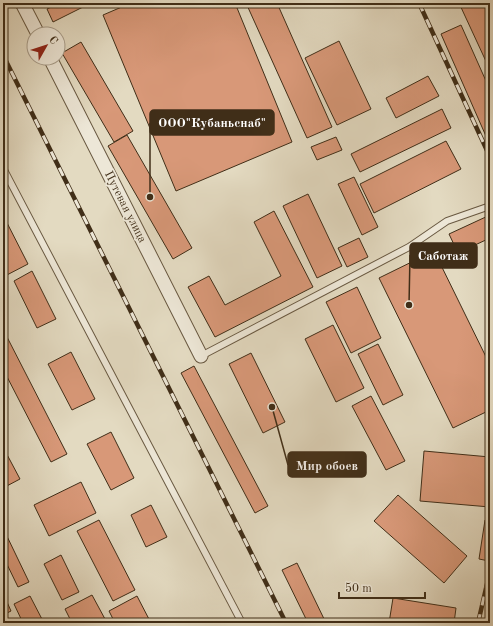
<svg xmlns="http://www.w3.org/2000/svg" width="493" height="626" font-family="'Old Standard TT',serif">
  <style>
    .building { fill: #d89878; stroke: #402e18 }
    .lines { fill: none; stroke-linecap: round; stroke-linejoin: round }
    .lane-casing { stroke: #695942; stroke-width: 8 }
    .street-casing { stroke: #695942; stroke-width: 15 }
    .lane { stroke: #ede7d7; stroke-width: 6 }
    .street { stroke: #ede7d7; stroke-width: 13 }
    .rail-casing { stroke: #402e18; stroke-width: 4.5 }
    .rail { stroke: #ede7d7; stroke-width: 3; stroke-dasharray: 9; stroke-linecap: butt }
    .labels { text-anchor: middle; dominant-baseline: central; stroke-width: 3.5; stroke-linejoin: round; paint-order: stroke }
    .street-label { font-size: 12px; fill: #402e18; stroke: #ede7d7 }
    .leader { fill: none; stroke: #402e18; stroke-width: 1.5 }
    .callout-dot { fill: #402e18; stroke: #ede7d7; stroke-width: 1.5 }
    .callout { fill: #402e18; stroke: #402e18; stroke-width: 1.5 }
    .callout-label { font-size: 13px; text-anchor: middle; font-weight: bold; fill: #fff }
  </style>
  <rect width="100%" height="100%" fill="#e3dac1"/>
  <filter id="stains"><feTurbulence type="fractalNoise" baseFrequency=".005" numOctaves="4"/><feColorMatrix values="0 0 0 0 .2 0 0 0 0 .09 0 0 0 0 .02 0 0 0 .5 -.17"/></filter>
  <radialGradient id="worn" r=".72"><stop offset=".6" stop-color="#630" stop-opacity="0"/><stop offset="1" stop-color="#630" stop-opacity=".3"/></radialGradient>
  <g class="building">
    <path d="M 59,3 L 82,3 L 83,7 L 53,22 L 47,9 Z"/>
    <path d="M 131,3 L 235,3 L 292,142 L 176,191 L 103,15 Z"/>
    <path d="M 246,3 L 277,3 L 332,127 L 307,138 Z"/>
    <path d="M 459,3 L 488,3 L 490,6 L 490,70 Z"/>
    <path d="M 461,25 L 490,90 L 489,143 L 441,34 Z"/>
    <path d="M 339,41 L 371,109 L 337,125 L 305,58 Z"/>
    <path d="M 81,42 L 133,131 L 114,142 L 62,53 Z"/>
    <path d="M 428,76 L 439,96 L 396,118 L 386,98 Z"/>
    <path d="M 442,109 L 451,128 L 360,172 L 351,154 Z"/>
    <path d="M 127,135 L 192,248 L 173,259 L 108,146 Z"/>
    <path d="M 336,137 L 342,150 L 317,160 L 311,147 Z"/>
    <path d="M 446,141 L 461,169 L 374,213 L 360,184 Z"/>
    <path d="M 354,177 L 378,227 L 362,235 L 338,184 Z"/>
    <path d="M 308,194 L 342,266 L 317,278 L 283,206 Z"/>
    <path d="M 274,211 L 313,287 L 215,337 L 188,287 L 209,276 L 225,305 L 281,276 L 254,222 Z"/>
    <path d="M 3,215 L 28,264 L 3,277 Z"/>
    <path d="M 490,215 L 490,238 L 458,253 L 449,234 Z"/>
    <path d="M 359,238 L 368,257 L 347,267 L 338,248 Z"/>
    <path d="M 434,251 L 490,365 L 490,410 L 453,428 L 379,278 Z"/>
    <path d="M 32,271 L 56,319 L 37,328 L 14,281 Z"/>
    <path d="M 357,287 L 381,338 L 351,353 L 326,302 Z"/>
    <path d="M 333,325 L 364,388 L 336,402 L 305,339 Z"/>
    <path d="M 7,337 L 67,454 L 51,462 L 3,369 L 3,339 Z"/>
    <path d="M 378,344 L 403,395 L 383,405 L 358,354 Z"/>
    <path d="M 71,352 L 95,399 L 72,410 L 48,364 Z"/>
    <path d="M 251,353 L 285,422 L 263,433 L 229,364 Z"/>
    <path d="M 194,366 L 268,506 L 255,513 L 181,373 Z"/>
    <path d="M 371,396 L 405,461 L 386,470 L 352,406 Z"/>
    <path d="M 111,432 L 134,478 L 111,490 L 87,444 Z"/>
    <path d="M 3,447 L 20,479 L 3,488 Z"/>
    <path d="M 424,451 L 490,457 L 490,507 L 420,501 Z"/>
    <path d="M 81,482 L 96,513 L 49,536 L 34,505 Z"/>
    <path d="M 398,495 L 467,556 L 444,583 L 374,521 Z"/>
    <path d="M 151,505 L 167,537 L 146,547 L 131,515 Z"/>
    <path d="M 99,520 L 135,590 L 113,601 L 77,531 Z"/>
    <path d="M 485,520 L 490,521 L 489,561 L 479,559 Z"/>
    <path d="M 3,528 L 29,582 L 18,587 L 3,556 Z"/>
    <path d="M 61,555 L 79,592 L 62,600 L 44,564 Z"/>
    <path d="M 297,563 L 326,623 L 308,623 L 282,570 Z"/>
    <path d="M 92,595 L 105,619 L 97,623 L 72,623 L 65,609 Z"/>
    <path d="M 30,596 L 44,623 L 23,623 L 14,604 Z"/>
    <path d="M 137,596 L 151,623 L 115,623 L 109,611 Z"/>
    <path d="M 393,598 L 456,608 L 454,623 L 389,623 Z"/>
    <path d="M 7,602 L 11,611 L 3,615 L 3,604 Z"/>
  </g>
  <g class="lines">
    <defs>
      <g id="lane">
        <path d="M 3,168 L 242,623"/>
        <path d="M 201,356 L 409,247 L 447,221 L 490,206"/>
      </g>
      <g id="street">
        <path d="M 22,3 L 38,34"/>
        <path d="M 50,58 L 201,356"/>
      </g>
    </defs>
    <use href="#lane" class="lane-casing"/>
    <use href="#street" class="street-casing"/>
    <use href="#lane" class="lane"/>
    <use href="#street" class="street"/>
    <defs>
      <g id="rail">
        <path d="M 419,3 L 490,157"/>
        <path d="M 3,55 L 286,623"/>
        <path d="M 478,623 L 490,571"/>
      </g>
    </defs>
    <use href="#rail" class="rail-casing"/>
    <use href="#rail" class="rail"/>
  </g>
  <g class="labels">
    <g class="street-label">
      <text transform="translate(125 207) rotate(63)">Путевая улица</text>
    </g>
  </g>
  <path class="leader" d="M150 197L150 123M409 305L410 255M272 407L288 465"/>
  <g class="callout-dot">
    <circle cx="150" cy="197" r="4"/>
    <circle cx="409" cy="305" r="4"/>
    <circle cx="272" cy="407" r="4"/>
  </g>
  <g class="callout">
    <rect x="150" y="110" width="124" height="25" rx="4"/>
    <rect x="410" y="243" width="67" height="25" rx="4"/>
    <rect x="288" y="452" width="78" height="25" rx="4"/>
  </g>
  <g class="callout-label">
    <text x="212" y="127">ООО"Кубаньснаб"</text>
    <text x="443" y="260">Саботаж</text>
    <text x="327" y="470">Мир обоев</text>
  </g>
  <rect width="493" height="626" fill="none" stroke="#e3dac1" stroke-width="16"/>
  <rect x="4" y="4" width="485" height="618" fill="none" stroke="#402e18" stroke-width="2"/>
  <rect x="8" y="8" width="477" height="610" fill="none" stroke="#402e18"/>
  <g transform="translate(46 46) rotate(51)"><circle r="19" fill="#ede7d7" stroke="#a89d8b"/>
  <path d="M0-3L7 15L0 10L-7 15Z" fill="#8f2418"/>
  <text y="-6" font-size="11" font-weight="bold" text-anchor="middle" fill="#402e18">С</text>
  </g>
  <path d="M339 592v6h86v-6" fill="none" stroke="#402e18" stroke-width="2"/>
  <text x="345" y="592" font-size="12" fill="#402e18" stroke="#ede7d7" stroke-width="3" paint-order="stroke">50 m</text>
  <rect width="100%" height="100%" filter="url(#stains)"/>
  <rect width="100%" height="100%" fill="url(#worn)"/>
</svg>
